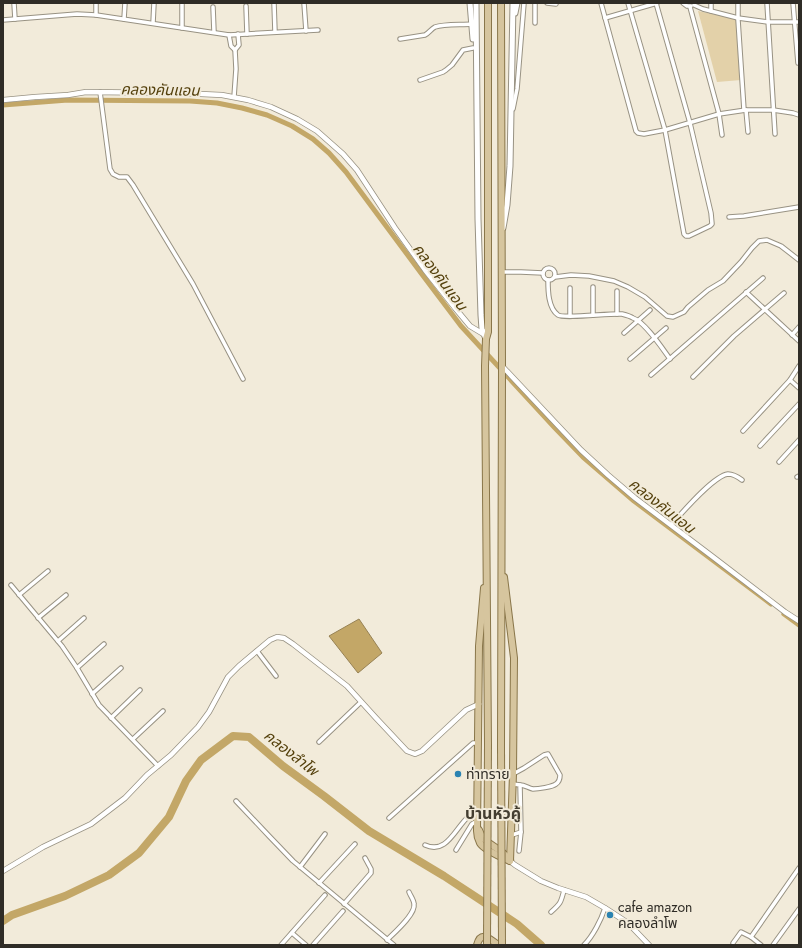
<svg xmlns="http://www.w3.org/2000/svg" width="802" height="948" font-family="Jost,'Noto Sans Thai',sans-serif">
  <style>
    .green { fill: #e3d1a9 }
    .water { fill: #c3a767; stroke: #978254 }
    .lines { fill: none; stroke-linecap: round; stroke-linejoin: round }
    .canal { stroke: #c3a767; stroke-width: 5 }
    .river { stroke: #c3a767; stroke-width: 8 }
    .minor-casing { stroke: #989283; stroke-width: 5.5 }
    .tertiary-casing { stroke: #989283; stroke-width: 6 }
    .secondary-casing { stroke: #989283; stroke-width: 7 }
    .primary-casing { stroke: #89764a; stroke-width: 8 }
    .minor { stroke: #fff; stroke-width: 3.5 }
    .tertiary { stroke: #fff; stroke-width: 4.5 }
    .secondary { stroke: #fff; stroke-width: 5 }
    .primary { stroke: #d6c59e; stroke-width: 6 }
    .primary-bridge-casing { stroke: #89764a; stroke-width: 8; stroke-linecap: butt }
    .primary-bridge { stroke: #d6c59e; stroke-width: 6 }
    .poi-dot { fill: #2b83b2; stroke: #f2ebda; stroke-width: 1.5 }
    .labels { text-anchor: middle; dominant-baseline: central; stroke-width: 4; stroke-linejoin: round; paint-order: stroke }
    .poi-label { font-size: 14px; fill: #2f2c26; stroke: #f2ebda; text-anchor: start }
    .water-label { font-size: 15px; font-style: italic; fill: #54400c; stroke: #f2ebda }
    .quarter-label { font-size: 16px; font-weight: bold; fill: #443e31; stroke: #f2ebda }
  </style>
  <rect width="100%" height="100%" fill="#f2ebda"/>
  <path class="green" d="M 698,11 L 736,19 L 741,80 L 717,82 Z"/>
  <path class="water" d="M 359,619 L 382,653 L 358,673 L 329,636 Z"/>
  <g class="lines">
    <g class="canal">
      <path d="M 3,105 L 68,100 L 190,101 L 217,103 L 242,108 L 267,115 L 292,126 L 313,139 L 329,153 L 346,172 L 421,273 L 461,326 L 555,428 L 583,457 L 634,501 L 771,604"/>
      <path d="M 784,614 L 799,625"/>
    </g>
    <path class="river" d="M 3,921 L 12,915 L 65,896 L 109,875 L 139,853 L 169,817 L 186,781 L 201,760 L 233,736 L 249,737 L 283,766 L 324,796 L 369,831 L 444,876 L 517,924 L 541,945"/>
    <defs>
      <g id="minor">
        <path d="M 14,3 L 15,19"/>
        <path d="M 274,3 L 275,32"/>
        <path d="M 304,3 L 306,31"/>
        <path d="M 535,3 L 535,23"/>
        <path d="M 547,3 L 556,4"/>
        <path d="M 601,3 L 636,131 L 638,133 L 644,134 L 665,130 L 719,114 L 746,110 L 773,110 L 793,113 L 799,115"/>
        <path d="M 628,3 L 665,130 L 684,234 L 686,236 L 689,236 L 710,226 L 712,224 L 711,213 L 690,123 L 656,3"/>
        <path d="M 683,3 L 687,6 L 691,6"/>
        <path d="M 738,3 L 738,20 L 744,110"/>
        <path d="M 767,3 L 775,134"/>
        <path d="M 793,3 L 798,63"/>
        <path d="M 694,5 L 703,9 L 738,18 L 768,22 L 799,22"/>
        <path d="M 246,6 L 247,34"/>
        <path d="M 213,7 L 214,32"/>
        <path d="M 690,7 L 719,114 L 722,135"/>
        <path d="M 711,11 L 711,3"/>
        <path d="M 96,15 L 96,3"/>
        <path d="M 605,18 L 657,3"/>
        <path d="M 124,19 L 125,3"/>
        <path d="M 3,20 L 77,14 L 96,15 L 229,35 L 318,30"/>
        <path d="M 153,23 L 154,3"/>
        <path d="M 182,28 L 182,3"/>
        <path d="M 229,35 L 231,46 L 235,50 L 236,69 L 234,97"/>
        <path d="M 400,39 L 425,35 C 429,33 431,29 435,27 C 444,24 462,25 472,24"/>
        <path d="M 235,50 L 239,45 L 238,34"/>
        <path d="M 420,80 L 443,72 L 446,70 L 452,65 L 463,50 L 473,48"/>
        <path d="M 100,92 L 110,169 L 113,174 L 119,177 L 127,177 L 133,185 L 193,284 L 243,379"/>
        <path d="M 513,109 L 517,89 L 524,3"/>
        <path d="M 746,110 L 748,132"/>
        <path d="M 729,217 L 744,216 L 799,207"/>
        <circle cx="549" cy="274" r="6"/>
        <path d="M 501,272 L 521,272 L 543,273"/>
        <path d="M 555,277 L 571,275 L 589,276 L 614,281 L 628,287 L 645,297 L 667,316 L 673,317 L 684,312 L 688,307 L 708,290 L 723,281 L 741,262 L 752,248 L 759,241 L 767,240 L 781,246 L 799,260"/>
        <path d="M 548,280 C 548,290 548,308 558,315 C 564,319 610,313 622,314 C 626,315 630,316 633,318 C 645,322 662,348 670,359"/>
        <path d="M 570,288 L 570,316"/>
        <path d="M 617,291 L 617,314"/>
        <path d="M 746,292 L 799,341"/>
        <path d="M 593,315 L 593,287"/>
        <path d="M 624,333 L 650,310"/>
        <path d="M 792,335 L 799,327"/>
        <path d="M 630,359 L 666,328"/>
        <path d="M 651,375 L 763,278"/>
        <path d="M 693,377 L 734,336 L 784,293"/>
        <path d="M 790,380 L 799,388"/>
        <path d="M 743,431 L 790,380 L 799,366"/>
        <path d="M 760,446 L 799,404"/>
        <path d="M 779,462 L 799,440"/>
        <path d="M 797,477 L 799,476"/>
        <path d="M 671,525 C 682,513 713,476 728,474 C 733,474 738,477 742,480"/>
        <path d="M 11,585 L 62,646 L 77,668 L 99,705 L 158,766"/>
        <path d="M 19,595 L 48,571"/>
        <path d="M 38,618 L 66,595"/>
        <path d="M 58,641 L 84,618"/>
        <path d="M 257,651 L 276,676"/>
        <path d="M 77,668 L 104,644"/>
        <path d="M 92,694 L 121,668"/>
        <path d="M 111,718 L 140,690"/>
        <path d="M 133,739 L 163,711"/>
        <path d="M 319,742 L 361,702"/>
        <path d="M 513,774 L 524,768 L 544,755 L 548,754 L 560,775 C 560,778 559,782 556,784 C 552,787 538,789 533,789 C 528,788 525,785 520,785"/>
        <path d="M 236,801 L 269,836 L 293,861 L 394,945"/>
        <path d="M 389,818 L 473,743 L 478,743"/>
        <path d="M 512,835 L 521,832 L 520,785 L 513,784"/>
        <path d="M 425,845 C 447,855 455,828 469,816 C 471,814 475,813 477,812"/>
        <path d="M 456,850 L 472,824 L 477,821"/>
        <path d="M 519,851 L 521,832"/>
        <path d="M 300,867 L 325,834"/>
        <path d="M 319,883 L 355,844"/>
        <path d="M 344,904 L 371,873 L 371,869 L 365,858"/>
        <path d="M 551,912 C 560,904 561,903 564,890"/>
        <path d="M 292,933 L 306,945"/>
        <path d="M 751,937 L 799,868"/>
        <path d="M 387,940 C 394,933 416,914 414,904 C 414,900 410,895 409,892"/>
        <path d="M 733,943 L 741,932 L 751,937 L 761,945"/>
        <path d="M 281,945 L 325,895"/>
        <path d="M 313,945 L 343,911"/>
        <path d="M 584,945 C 593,936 601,920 605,908"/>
        <path d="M 773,945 L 799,909"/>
      </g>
      <g id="tertiary">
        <path d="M 3,100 L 35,97 L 68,95 L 86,92 L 180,93 L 222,95 L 248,100 L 271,107 L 297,119 L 317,131 L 343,154 L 357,170 L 395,228 L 425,270 L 455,308 L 470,326 L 485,335"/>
        <path d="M 502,366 L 581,450 L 608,475 L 635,498 L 713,557 L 785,612 L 799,621"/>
        <path d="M 510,861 L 515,865 L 541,881 L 558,888 L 586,897 L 605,908 L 628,923 L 649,945"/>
        <path d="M 3,871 L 43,847 L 91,824 L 125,798 L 147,775 L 171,755 L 198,727 L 209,712 L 228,677 L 239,666 L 270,640 L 277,637 L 284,638 L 293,644 L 347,686 L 376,718 L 407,751 L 415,754 L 422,751 L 466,710 L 479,704"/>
      </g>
      <g id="secondary">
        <path d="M 470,3 L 473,39"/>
        <path d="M 476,3 L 478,219 L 481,315 L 482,329 L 486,339"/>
        <path d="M 515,13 L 517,3"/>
        <path d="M 503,228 L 507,205 L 510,166 L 513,3"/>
      </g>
      <g id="primary">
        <path d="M 501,3 L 502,369 L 501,747"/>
        <path d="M 504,577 L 514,658 L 513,774 L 510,861"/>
        <path d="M 484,588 L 479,646 L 477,831 C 477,835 478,839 480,843 C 484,850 503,858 510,861"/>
        <path d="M 488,744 L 485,366 L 486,339 L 488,332 L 488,3"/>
        <path d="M 479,830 L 482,837 L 486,841 L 502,852 L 510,860"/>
        <path d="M 477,945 C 481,930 490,939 498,945"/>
      </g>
    </defs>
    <use href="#minor" class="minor-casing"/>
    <use href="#tertiary" class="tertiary-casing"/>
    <use href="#secondary" class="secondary-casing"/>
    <use href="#primary" class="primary-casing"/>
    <use href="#minor" class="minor"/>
    <use href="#tertiary" class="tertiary"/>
    <use href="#secondary" class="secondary"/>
    <use href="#primary" class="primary"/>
    <defs>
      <g id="primary-bridge">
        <path d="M 501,747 L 502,945"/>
        <path d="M 487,945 L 488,744"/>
      </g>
    </defs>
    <use href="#primary-bridge" class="primary-bridge-casing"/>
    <use href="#primary-bridge" class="primary-bridge"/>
  </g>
  <g class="poi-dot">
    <circle cx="458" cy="774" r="4"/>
    <circle cx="610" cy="915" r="4"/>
  </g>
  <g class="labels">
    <g class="poi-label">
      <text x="466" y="774">ท่าทราย</text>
      <text x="618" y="907">cafe amazon<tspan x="618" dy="16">คลองลำโพ</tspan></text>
    </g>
    <g class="water-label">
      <text transform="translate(160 90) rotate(1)">คลองคันแอน</text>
      <text transform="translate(440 277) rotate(53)">คลองคันแอน</text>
      <text transform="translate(662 506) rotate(38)">คลองคันแอน</text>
      <text transform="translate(291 753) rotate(38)">คลองลำโพ</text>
    </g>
    <g class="quarter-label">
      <text x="493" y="813">บ้านหัวคู้</text>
    </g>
  </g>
  <rect width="802" height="948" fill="none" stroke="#2f2c26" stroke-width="8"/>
</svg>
